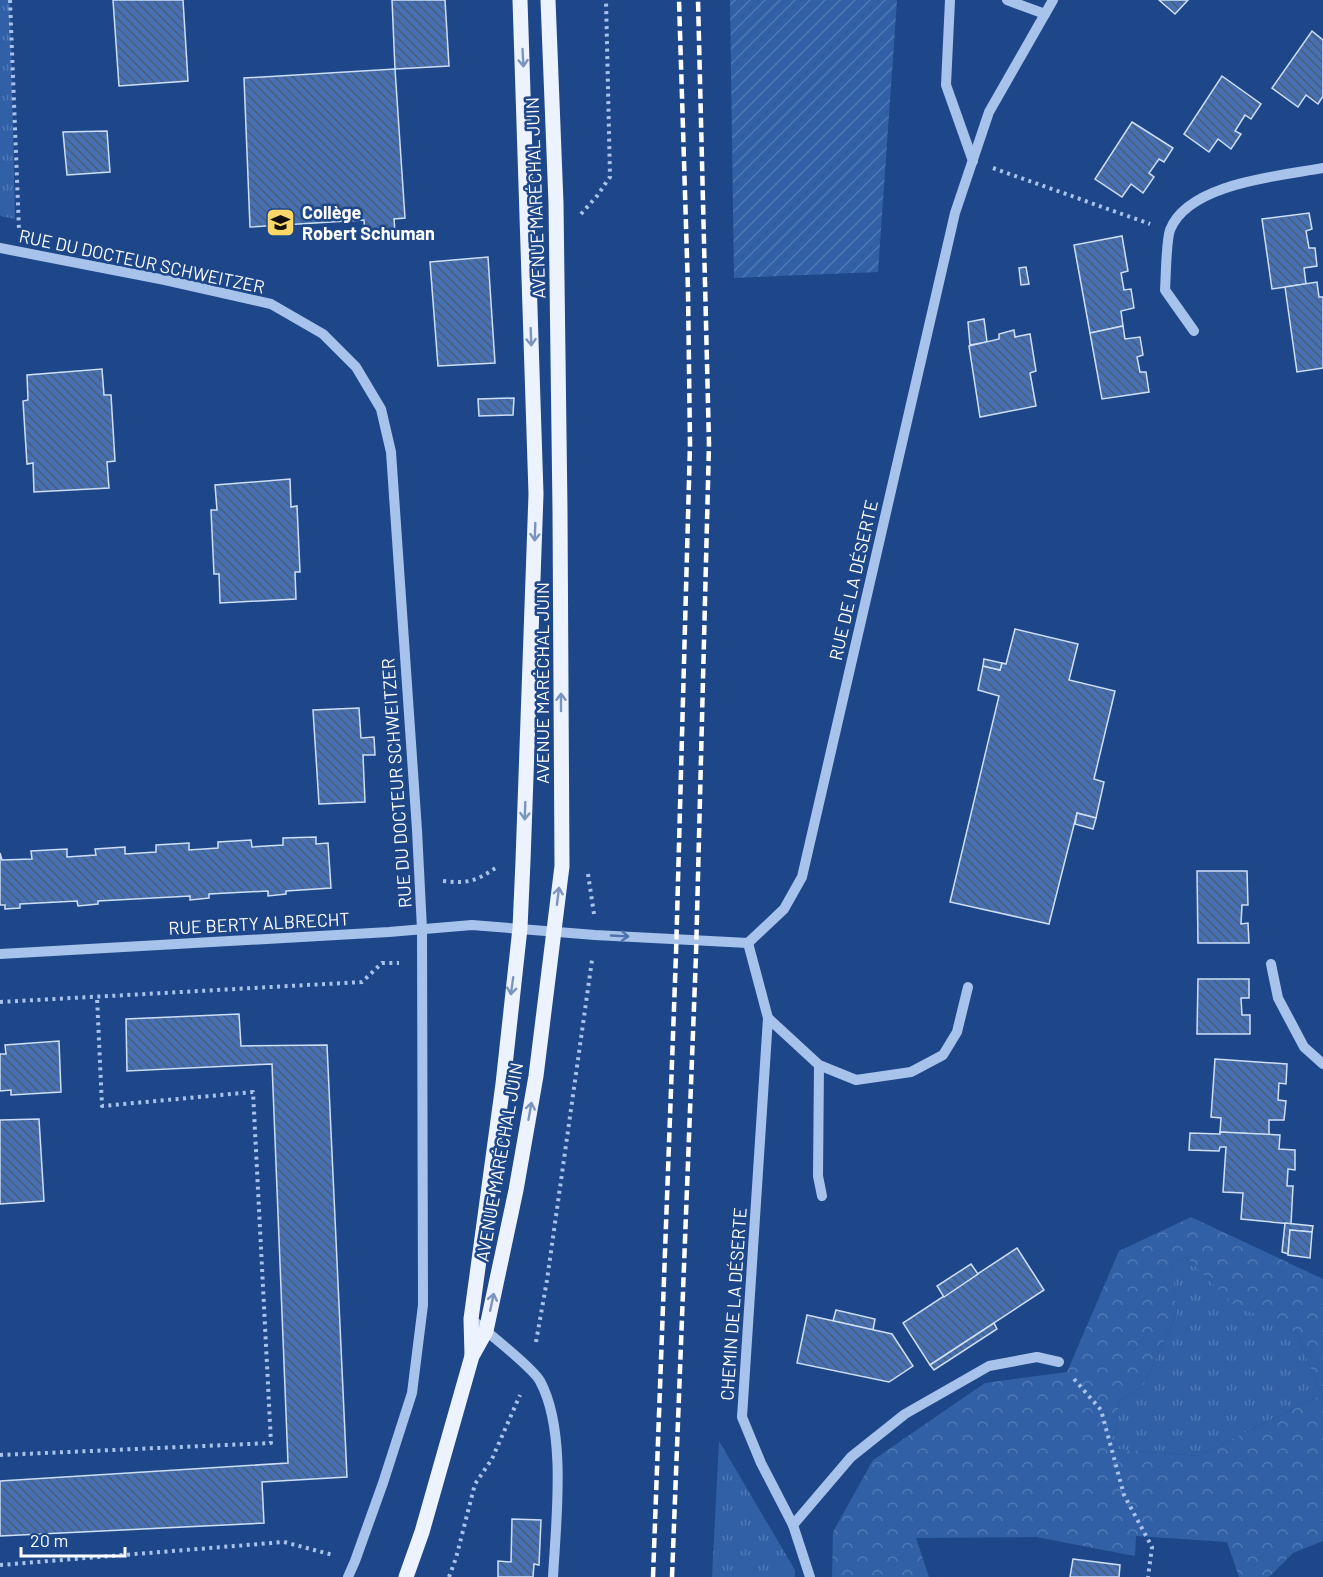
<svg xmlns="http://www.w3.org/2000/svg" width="1323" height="1577" font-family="Barlow,sans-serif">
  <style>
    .grass { fill: url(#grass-tufts) }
    .forest { fill: url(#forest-crowns); fill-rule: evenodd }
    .garden { fill: url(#garden-furrows) }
    .building { fill: url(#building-back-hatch); stroke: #cddff8; stroke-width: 1.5 }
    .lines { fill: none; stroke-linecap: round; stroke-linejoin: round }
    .path { stroke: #a8c3eb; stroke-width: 4; stroke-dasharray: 3 4.5; stroke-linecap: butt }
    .minor { stroke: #a8c3eb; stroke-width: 10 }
    .major { stroke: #edf3fe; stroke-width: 15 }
    .rail { stroke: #fff; stroke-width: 4.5; stroke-dasharray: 10 4.5; stroke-linecap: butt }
    .oneway { stroke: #7b94be }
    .oneway2 { stroke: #4e72ab }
    .labels { text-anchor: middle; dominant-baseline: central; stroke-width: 5; stroke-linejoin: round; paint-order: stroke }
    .street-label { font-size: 18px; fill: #fff; stroke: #1e4789 }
    .poi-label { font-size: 18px; font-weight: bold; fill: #fff; stroke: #1e4789; text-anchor: start }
  </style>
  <defs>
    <pattern id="grass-tufts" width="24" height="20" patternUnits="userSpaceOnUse" patternTransform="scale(1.5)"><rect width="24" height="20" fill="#3160a7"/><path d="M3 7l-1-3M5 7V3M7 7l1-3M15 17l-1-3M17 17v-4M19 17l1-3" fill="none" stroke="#5078b4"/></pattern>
    <pattern id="forest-crowns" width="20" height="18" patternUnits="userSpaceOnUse" patternTransform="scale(1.5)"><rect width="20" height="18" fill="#3160a7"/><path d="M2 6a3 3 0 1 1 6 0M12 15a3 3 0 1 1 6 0" fill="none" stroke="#5078b4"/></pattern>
    <pattern id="garden-furrows" width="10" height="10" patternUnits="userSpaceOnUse" patternTransform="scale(1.5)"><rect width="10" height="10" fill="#3160a7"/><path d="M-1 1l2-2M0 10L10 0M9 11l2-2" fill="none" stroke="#5078b4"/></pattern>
    <pattern id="building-back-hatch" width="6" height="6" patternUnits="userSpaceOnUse" patternTransform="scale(1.5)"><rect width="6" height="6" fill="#4670b2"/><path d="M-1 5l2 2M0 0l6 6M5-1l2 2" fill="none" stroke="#495c7a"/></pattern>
  </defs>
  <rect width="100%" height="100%" fill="#1e4789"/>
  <g class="grass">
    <path d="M 0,0 L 10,0 L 15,219 L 0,216 Z"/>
    <path d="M 1186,1257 L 1234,1304 L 1297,1333 L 1321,1395 L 1198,1456 L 1114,1449 L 1119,1401 L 1143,1386 L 1177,1313 L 1171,1263 Z"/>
    <path d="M 719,1441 L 795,1570 L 795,1577 L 712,1577 Z"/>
  </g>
  <path class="forest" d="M 1191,1217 L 1323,1279 L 1323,1541 L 1293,1553 L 1269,1577 L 1239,1577 L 1227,1542 L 1136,1536 L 1135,1556 L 1036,1537 L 916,1538 L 929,1577 L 832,1577 L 833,1532 L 873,1460 L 985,1383 L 1067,1372 L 1119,1251 ZM 1186,1257 L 1233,1304 L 1297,1333 L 1321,1395 L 1198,1456 L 1114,1449 L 1119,1401 L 1143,1386 L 1177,1313 L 1171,1263 Z"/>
  <path class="garden" d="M 730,0 L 897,0 L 878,272 L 734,278 Z"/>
  <g class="building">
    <path d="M 113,0 L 183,0 L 188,81 L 119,86 Z"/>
    <path d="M 392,0 L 445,0 L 449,66 L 395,69 Z"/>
    <path d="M 1159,0 L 1188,0 L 1175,14 Z"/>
    <path d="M 1312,31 L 1323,40 L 1323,96 L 1318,104 L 1306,95 L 1298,107 L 1272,88 Z"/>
    <path d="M 395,69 L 405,218 L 394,219 L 395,232 L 365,233 L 364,220 L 250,227 L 244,78 Z"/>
    <path d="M 1222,76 L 1261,104 L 1251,119 L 1245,115 L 1235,131 L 1241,134 L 1231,149 L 1218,139 L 1209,152 L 1184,134 Z"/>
    <path d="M 1132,122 L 1173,148 L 1164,162 L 1159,159 L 1149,173 L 1154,177 L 1143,193 L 1131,184 L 1122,197 L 1095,179 Z"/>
    <path d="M 107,131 L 110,172 L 67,175 L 63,132 Z"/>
    <path d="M 1309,213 L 1312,229 L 1306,231 L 1309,248 L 1315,248 L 1317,266 L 1304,268 L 1306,284 L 1272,289 L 1262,219 Z"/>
    <path d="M 1122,236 L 1128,271 L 1121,273 L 1124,290 L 1131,289 L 1134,308 L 1121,311 L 1123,326 L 1090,333 L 1074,245 Z"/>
    <path d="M 488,257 L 495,363 L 438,366 L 430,262 Z"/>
    <path d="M 1026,267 L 1029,284 L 1021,285 L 1019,268 Z"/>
    <path d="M 1317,282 L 1319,297 L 1323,297 L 1323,368 L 1297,372 L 1285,287 Z"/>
    <path d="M 984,319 L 987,342 L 970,345 L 968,322 Z"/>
    <path d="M 1123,326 L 1125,339 L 1140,337 L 1143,355 L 1137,357 L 1140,372 L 1146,372 L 1149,392 L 1102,399 L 1090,333 Z"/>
    <path d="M 1014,330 L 1015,337 L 1030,334 L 1036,371 L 1030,373 L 1036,406 L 980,417 L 969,346 L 999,339 L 999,334 Z"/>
    <path d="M 102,369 L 104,395 L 111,395 L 115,461 L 107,462 L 109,488 L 34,492 L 33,463 L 27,464 L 23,401 L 28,400 L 27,375 Z"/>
    <path d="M 514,398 L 513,415 L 479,416 L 478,399 Z"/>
    <path d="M 290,479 L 291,507 L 297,506 L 300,572 L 295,572 L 296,599 L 220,603 L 219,574 L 214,574 L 211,510 L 217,510 L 215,485 Z"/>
    <path d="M 1015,629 L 1078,644 L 1069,680 L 1115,691 L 1094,779 L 1104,782 L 1096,818 L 1077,813 L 1049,924 L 950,902 L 999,696 L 978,690 L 983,666 L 1000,670 L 1002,663 L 1006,664 Z"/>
    <path d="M 984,659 L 1002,663 L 1000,670 L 983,666 Z"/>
    <path d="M 359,708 L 361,738 L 374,737 L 375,755 L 363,755 L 365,802 L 319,804 L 313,710 Z"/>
    <path d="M 1077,813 L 1096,818 L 1093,829 L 1075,824 Z"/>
    <path d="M 316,837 L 316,844 L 328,843 L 331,888 L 286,891 L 286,894 L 268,896 L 268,891 L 209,894 L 209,898 L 190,900 L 190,896 L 98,901 L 98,904 L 78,906 L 77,901 L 20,904 L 20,908 L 5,909 L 5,905 L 0,905 L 0,853 L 2,860 L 32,859 L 31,851 L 67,849 L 67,857 L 96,855 L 95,849 L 125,847 L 125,854 L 156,852 L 156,845 L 189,843 L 189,850 L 218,848 L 218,842 L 251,840 L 252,847 L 283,845 L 283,838 Z"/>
    <path d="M 1197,871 L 1247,871 L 1248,905 L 1242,905 L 1241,924 L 1248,923 L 1249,943 L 1198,943 Z"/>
    <path d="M 1198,979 L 1249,979 L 1249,998 L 1241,998 L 1242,1015 L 1250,1015 L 1250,1034 L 1197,1034 Z"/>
    <path d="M 239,1014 L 241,1046 L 327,1045 L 347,1477 L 262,1482 L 264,1523 L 0,1536 L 0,1481 L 288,1463 L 272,1064 L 127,1071 L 126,1019 Z"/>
    <path d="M 59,1041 L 61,1092 L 11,1095 L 11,1090 L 0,1091 L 0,1054 L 6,1054 L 5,1045 Z"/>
    <path d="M 1215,1059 L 1287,1064 L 1286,1084 L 1279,1083 L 1278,1100 L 1286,1101 L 1284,1120 L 1269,1120 L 1269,1135 L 1220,1132 L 1221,1118 L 1211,1117 Z"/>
    <path d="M 39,1119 L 44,1201 L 0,1204 L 0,1120 Z"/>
    <path d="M 1220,1132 L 1280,1135 L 1279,1149 L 1295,1150 L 1295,1170 L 1288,1169 L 1287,1186 L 1293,1186 L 1291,1224 L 1241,1219 L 1243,1193 L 1223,1192 L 1226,1147 L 1220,1147 L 1219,1151 L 1189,1150 L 1190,1133 L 1220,1134 Z"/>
    <path d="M 1285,1223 L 1313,1226 L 1312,1232 L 1290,1230 L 1288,1254 L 1282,1252 Z"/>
    <path d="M 1290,1230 L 1312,1232 L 1310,1258 L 1288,1255 Z"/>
    <path d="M 1017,1248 L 1044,1290 L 930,1365 L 903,1323 Z"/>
    <path d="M 971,1264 L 978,1274 L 944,1297 L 937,1286 Z"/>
    <path d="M 836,1310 L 875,1319 L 873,1330 L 833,1321 Z"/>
    <path d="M 807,1315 L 892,1334 L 913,1366 L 889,1382 L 797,1363 Z"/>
    <path d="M 994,1323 L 997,1329 L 934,1370 L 930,1365 Z"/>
    <path d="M 512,1519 L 541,1520 L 539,1565 L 534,1564 L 533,1577 L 498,1577 L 498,1561 L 511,1562 Z"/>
    <path d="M 1073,1559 L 1120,1565 L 1119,1577 L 1070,1577 Z"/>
  </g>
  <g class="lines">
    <g class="path">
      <path d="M 10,0 L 19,230"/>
      <path d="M 993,168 L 1150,224"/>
      <path d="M 581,214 L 597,196 L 610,177 L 606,0"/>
      <path d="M 588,874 L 594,914"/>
      <path d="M 443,881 C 468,884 476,881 497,867"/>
      <path d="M 0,1002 L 362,982 L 382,963 L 399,963"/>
      <path d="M 536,1342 L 547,1280 L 592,960"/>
      <path d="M 1074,1379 L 1101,1410 L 1124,1495 L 1152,1547 L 1148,1577"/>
      <path d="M 0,1455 L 271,1443 L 253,1092 L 102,1106 L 97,997"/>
      <path d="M 0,1565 L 284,1542 L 333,1555"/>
      <path d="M 449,1577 L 456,1558 L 475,1484 L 492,1459 L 520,1395"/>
    </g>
    <g class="minor">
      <path d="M 950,0 L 946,85 L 973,161"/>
      <path d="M 1007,0 L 1045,14"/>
      <path d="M 0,248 L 165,280 L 271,304 L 323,334 L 356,367 L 381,409 L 391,452 L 417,830 L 422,929 L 423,1305 L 412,1393 L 383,1483 L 355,1561 L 348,1577"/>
      <path d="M 1194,331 L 1165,290 C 1166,276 1166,242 1170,230 C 1188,183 1280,176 1323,168"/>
      <path d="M 748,943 L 768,1018 L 819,1065 L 856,1080 L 911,1072 L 943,1055 L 957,1032 L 968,987"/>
      <path d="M 0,954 L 389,932 L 472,925 L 595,935 L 748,943 L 784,909 L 802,877 L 955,213 L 989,112 L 1053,0"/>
      <path d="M 1271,964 L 1278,998 L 1304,1047 L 1323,1064"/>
      <path d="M 768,1018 L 742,1417 L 761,1463 L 793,1525 L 810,1577"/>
      <path d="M 819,1065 L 818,1176 L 822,1196"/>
      <path d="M 471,1319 C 486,1331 532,1367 540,1381 C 567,1431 556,1521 553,1577"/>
      <path d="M 793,1525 L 851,1457 L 905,1414 L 989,1366 L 1037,1357 L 1059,1362"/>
    </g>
    <g class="major">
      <path d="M 472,1355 L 471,1319 L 503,1084 L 520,928 L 523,861 L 536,494 L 520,0"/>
      <path d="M 406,1577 L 422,1532 L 472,1356 L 486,1331 L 516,1190 L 536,1076 L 562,866 L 560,510 L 556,203 L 548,0"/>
    </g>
    <g class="rail">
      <path d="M 653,1577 L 676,954 L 690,444 L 688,290 L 679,0"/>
      <path d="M 672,1577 L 696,955 L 709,444 L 698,0"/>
    </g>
  </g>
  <defs><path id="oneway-shaft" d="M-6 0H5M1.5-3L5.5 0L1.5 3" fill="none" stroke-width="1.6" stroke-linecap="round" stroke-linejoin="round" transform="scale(1.5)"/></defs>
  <g class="oneway">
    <use href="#oneway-shaft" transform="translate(523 58) rotate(87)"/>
    <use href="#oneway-shaft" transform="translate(531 337) rotate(88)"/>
    <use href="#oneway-shaft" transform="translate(535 532) rotate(92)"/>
    <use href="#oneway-shaft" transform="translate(561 702) rotate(-90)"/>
    <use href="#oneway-shaft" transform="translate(525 811) rotate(92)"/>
    <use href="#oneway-shaft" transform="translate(558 896) rotate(-83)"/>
    <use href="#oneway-shaft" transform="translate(512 986) rotate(98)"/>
    <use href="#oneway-shaft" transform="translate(530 1111) rotate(-80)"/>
    <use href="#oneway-shaft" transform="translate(492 1302) rotate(-78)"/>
  </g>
  <use class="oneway2" href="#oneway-shaft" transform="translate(620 936) rotate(3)"/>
  <defs>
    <symbol id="school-square" viewBox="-11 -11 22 22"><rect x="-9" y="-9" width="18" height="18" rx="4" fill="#fbd767" stroke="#1e4789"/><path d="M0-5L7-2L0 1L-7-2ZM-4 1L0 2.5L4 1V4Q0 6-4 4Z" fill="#111"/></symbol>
  </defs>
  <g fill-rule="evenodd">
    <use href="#school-square" x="264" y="206" width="33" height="33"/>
  </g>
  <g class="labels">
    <g class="street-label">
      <text transform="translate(535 198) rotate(-92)">AVENUE MARÉCHAL JUIN</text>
      <text transform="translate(142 261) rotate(12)">RUE DU DOCTEUR SCHWEITZER</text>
      <text transform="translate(853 580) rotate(-77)">RUE DE LA DÉSERTE</text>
      <text transform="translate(542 683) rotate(-90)">AVENUE MARÉCHAL JUIN</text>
      <text transform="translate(396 783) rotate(-94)">RUE DU DOCTEUR SCHWEITZER</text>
      <text transform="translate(259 923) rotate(-3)">RUE BERTY ALBRECHT</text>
      <text transform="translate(499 1162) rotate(-80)">AVENUE MARÉCHAL JUIN</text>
      <text transform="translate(733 1304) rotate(-86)">CHEMIN DE LA DÉSERTE</text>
    </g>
    <g class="poi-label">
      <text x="302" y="212">Collège<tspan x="302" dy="21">Robert Schuman</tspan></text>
    </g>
  </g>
  <path d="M21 1547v9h104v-9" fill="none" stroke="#ffffff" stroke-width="3"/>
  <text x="30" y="1547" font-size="18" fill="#ffffff" stroke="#1e4789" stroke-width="4.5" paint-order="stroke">20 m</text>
</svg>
